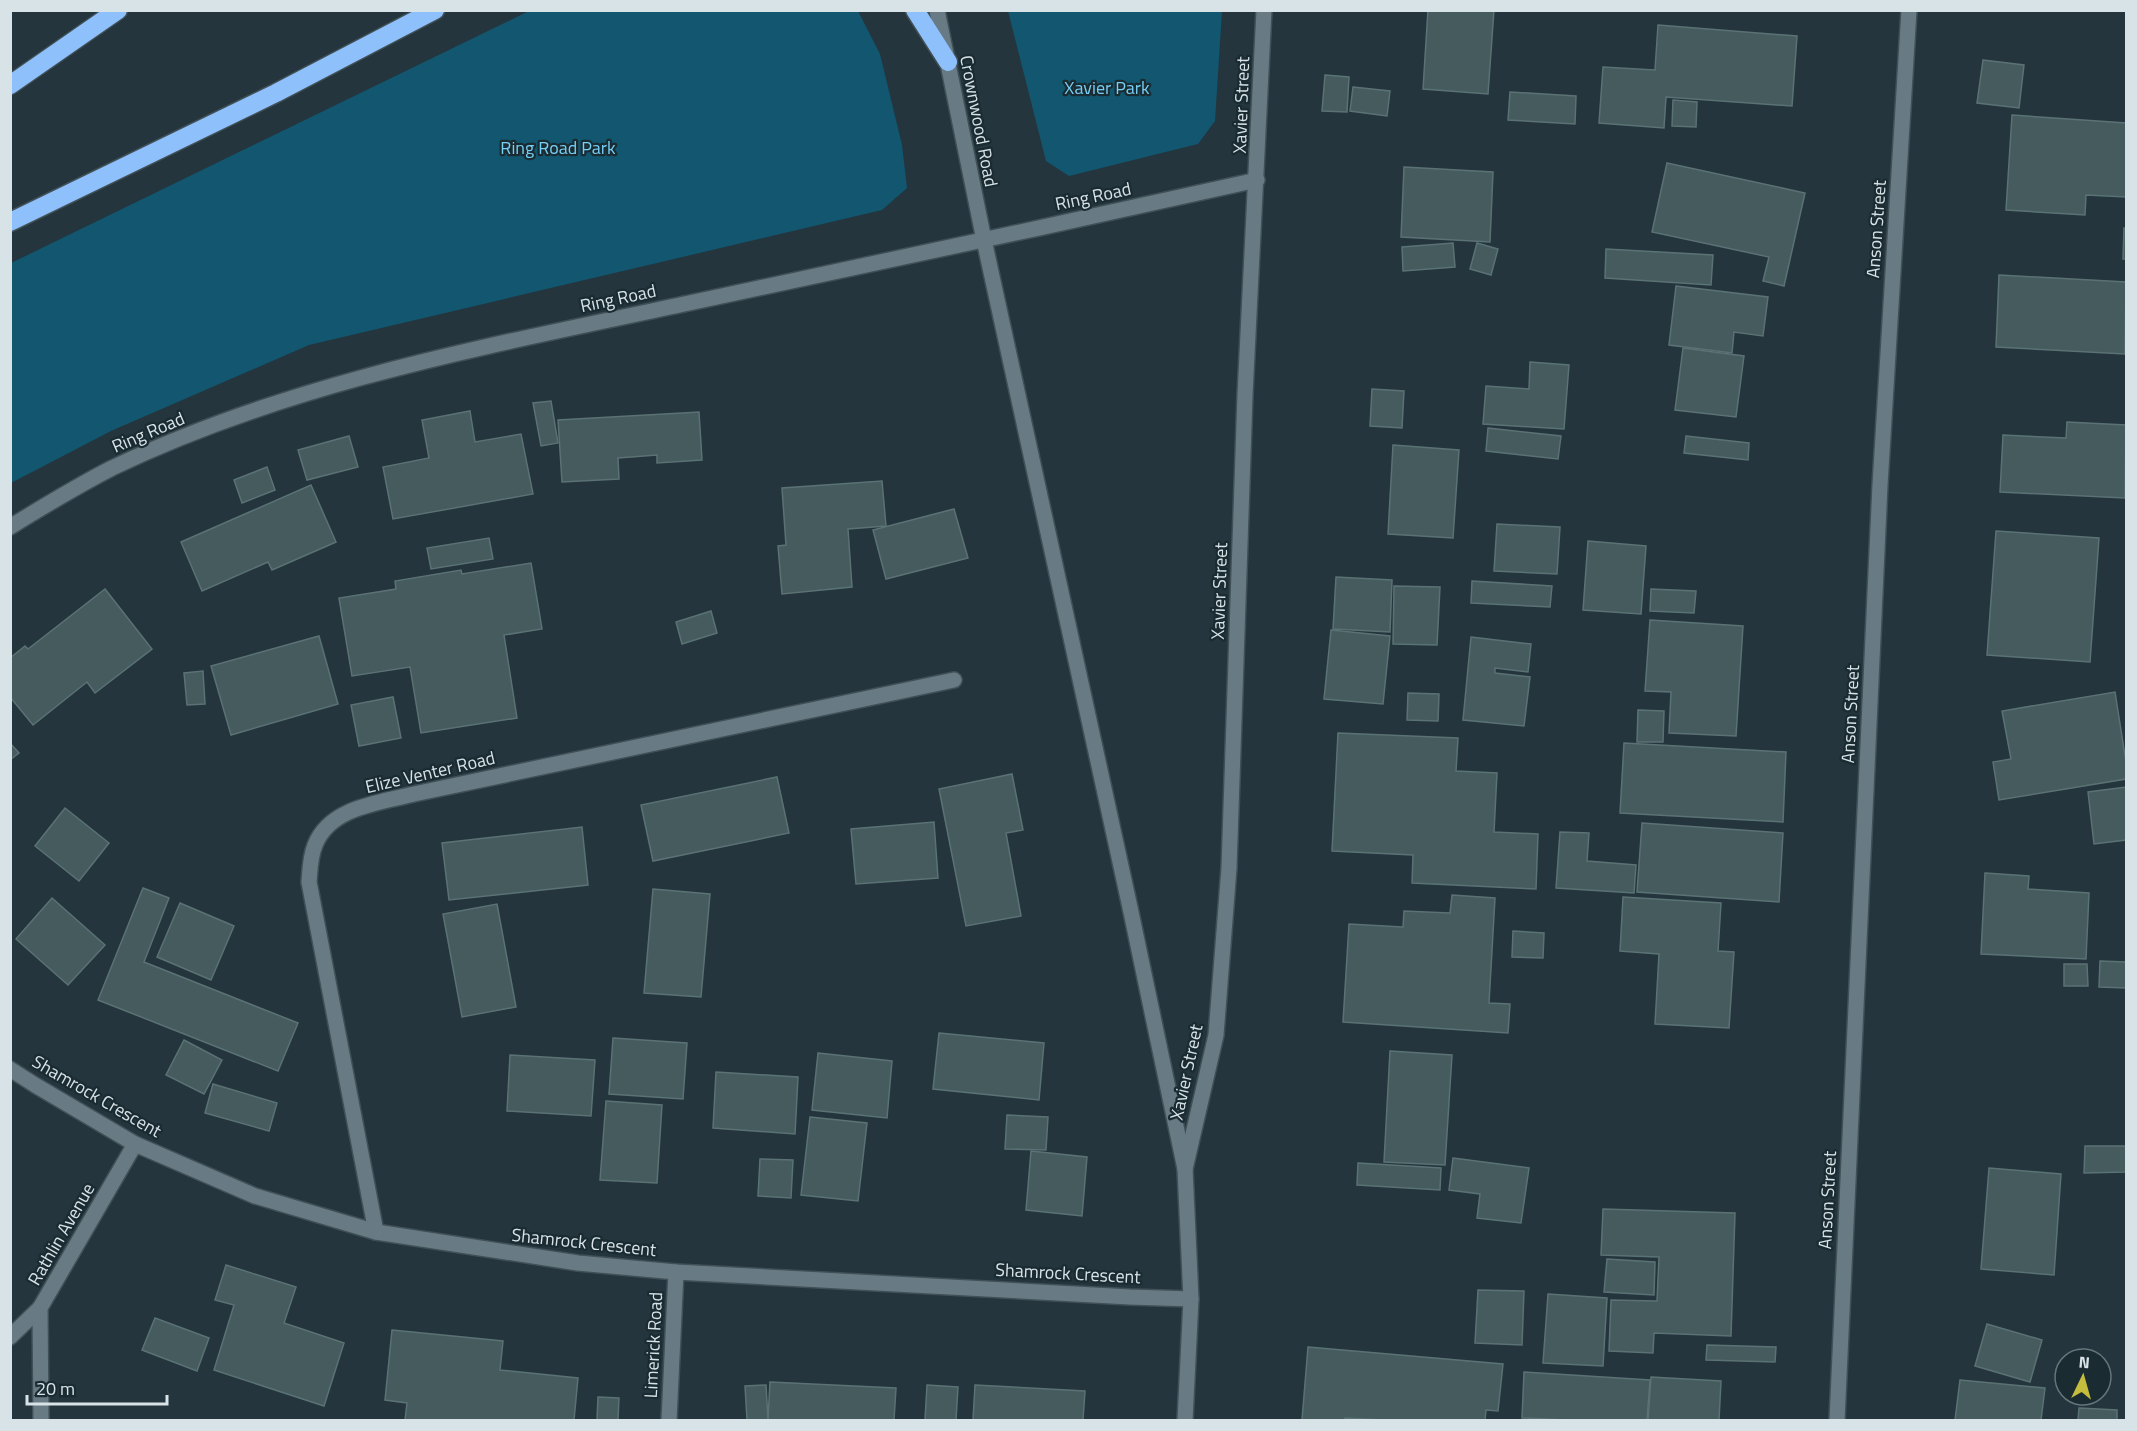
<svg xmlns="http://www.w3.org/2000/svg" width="2137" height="1431" font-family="'Titillium Web',sans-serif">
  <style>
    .green { fill: #12566f }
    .building { fill: #455b5d; stroke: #5b7274; stroke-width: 1.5 }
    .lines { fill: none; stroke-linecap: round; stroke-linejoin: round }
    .street-casing { stroke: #415057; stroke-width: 18 }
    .secondary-casing { stroke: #415057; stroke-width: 18 }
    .highway-casing { stroke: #415057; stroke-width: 21 }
    .street { stroke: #687b84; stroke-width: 15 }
    .secondary { stroke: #687b84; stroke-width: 15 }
    .highway { stroke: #8ec1fc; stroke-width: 18 }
    .labels { text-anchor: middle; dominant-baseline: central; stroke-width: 4.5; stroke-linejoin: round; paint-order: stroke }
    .park-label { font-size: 18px; fill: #76cff5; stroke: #1a2b32 }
    .street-label { font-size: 18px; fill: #d8e3e8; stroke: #1a2b32 }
  </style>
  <rect width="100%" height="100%" fill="#24353d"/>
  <g class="green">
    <path d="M 529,11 L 858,11 L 880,54 L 902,145 L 907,188 L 882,210 L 309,345 L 111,431 L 11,483 L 11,263 Z"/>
    <path d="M 1008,11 L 1222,11 L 1215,121 L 1198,144 L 1069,176 L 1046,161 Z"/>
  </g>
  <g class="building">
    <path d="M 1428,10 L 1494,10 L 1488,94 L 1423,89 Z"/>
    <path d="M 1658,25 L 1797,36 L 1792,106 L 1666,97 L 1664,128 L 1599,123 L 1603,67 L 1655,70 Z"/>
    <path d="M 1983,60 L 2024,65 L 2019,108 L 1977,103 Z"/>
    <path d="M 1325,75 L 1349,77 L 1347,112 L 1322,111 Z"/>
    <path d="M 1353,87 L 1390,91 L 1387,116 L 1350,111 Z"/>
    <path d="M 1510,92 L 1576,96 L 1575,124 L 1508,120 Z"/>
    <path d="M 1673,100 L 1697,102 L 1696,127 L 1672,126 Z"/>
    <path d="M 2012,115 L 2126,123 L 2126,197 L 2086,195 L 2085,215 L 2006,210 Z"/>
    <path d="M 1667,163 L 1805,193 L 1784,286 L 1763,281 L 1769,257 L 1652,232 Z"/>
    <path d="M 1404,167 L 1493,172 L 1490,242 L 1401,237 Z"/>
    <path d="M 2124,228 L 2126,228 L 2126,259 L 2123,259 Z"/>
    <path d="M 1453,243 L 1455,267 L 1403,271 L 1402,247 Z"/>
    <path d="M 1477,243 L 1498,249 L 1491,275 L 1470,269 Z"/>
    <path d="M 1606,249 L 1713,255 L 1711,285 L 1605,278 Z"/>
    <path d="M 1999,275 L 2126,282 L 2125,354 L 1996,347 Z"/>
    <path d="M 1676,286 L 1768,297 L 1763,336 L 1734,332 L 1732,353 L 1669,345 Z"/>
    <path d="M 1683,348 L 1744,356 L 1736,417 L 1675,410 Z"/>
    <path d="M 1530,362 L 1569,365 L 1564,429 L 1483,424 L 1486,386 L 1529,389 Z"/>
    <path d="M 1372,389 L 1404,391 L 1402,428 L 1370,426 Z"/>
    <path d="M 551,401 L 558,443 L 541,446 L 533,403 Z"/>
    <path d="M 470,411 L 475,442 L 521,434 L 533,494 L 393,519 L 383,467 L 429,458 L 422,420 Z"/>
    <path d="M 699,412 L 702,460 L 657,463 L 657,455 L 618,458 L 619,479 L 562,482 L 558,420 Z"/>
    <path d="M 2067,422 L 2126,425 L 2125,498 L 2000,492 L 2003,435 L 2066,438 Z"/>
    <path d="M 1488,428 L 1561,436 L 1558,459 L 1486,451 Z"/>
    <path d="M 349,436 L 358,467 L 307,480 L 298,450 Z"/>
    <path d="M 1686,436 L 1749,443 L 1748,460 L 1684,453 Z"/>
    <path d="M 1393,445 L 1459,450 L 1453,538 L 1388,534 Z"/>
    <path d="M 267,467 L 275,490 L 242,503 L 234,480 Z"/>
    <path d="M 882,481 L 886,526 L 848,529 L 852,587 L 782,594 L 778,546 L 786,545 L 782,488 Z"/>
    <path d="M 311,485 L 336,542 L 272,570 L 268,562 L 202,591 L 181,542 Z"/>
    <path d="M 954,509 L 968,558 L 886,579 L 873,530 Z"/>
    <path d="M 1497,524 L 1560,527 L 1557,574 L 1494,571 Z"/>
    <path d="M 1996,531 L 2099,538 L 2090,662 L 1987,655 Z"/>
    <path d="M 489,538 L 493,559 L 431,569 L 427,548 Z"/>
    <path d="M 1588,541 L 1646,546 L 1641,614 L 1583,610 Z"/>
    <path d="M 531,563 L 542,629 L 504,635 L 517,718 L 421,733 L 410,667 L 352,676 L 339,598 L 396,589 L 395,581 L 461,570 L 462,574 Z"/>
    <path d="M 1336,577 L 1392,580 L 1390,632 L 1333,629 Z"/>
    <path d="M 1472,581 L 1552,586 L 1550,607 L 1471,603 Z"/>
    <path d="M 1394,586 L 1440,587 L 1437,645 L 1393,644 Z"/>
    <path d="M 105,589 L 152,649 L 95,693 L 87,682 L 33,725 L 10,697 L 10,658 L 25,646 L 28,649 Z"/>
    <path d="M 1651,589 L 1696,591 L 1694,613 L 1650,611 Z"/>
    <path d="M 711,611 L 717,633 L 682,644 L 676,622 Z"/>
    <path d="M 1650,620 L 1743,626 L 1736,736 L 1669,733 L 1671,692 L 1645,691 Z"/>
    <path d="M 1331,630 L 1390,636 L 1383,704 L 1324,699 Z"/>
    <path d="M 319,636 L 338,704 L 231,735 L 211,666 Z"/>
    <path d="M 1471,637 L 1531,644 L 1528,672 L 1495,668 L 1495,673 L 1530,677 L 1524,726 L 1463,720 Z"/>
    <path d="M 203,671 L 205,704 L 187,705 L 184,673 Z"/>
    <path d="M 2115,692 L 2126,762 L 2126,779 L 1999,800 L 1993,762 L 2011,759 L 2002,711 Z"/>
    <path d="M 1408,693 L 1439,694 L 1438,721 L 1407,720 Z"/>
    <path d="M 393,697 L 401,738 L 359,746 L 351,705 Z"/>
    <path d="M 1638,710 L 1664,711 L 1663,742 L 1637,742 Z"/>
    <path d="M 1338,733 L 1458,738 L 1456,771 L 1497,773 L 1494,832 L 1538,834 L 1536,889 L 1412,883 L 1413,855 L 1332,851 Z"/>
    <path d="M 10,743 L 19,753 L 10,760 Z"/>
    <path d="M 1624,743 L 1786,752 L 1783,822 L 1620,813 Z"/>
    <path d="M 1012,774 L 1023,830 L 1006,833 L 1021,916 L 966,926 L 939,789 Z"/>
    <path d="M 777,777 L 789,833 L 653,861 L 641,805 Z"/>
    <path d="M 2126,787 L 2126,840 L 2094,844 L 2088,792 Z"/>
    <path d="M 65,808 L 109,843 L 79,881 L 35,846 Z"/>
    <path d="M 934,822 L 938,878 L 856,884 L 851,829 Z"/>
    <path d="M 1642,823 L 1783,833 L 1779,902 L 1637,892 Z"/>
    <path d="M 582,827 L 588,885 L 449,900 L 442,843 Z"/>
    <path d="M 1560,832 L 1589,833 L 1587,861 L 1636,865 L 1634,893 L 1556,888 Z"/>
    <path d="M 1985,873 L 2029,876 L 2028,889 L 2089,893 L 2086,959 L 1981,954 Z"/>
    <path d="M 143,888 L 169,898 L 144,962 L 298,1023 L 278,1071 L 98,1000 Z"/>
    <path d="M 653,889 L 710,894 L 701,997 L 644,993 Z"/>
    <path d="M 1452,895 L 1495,898 L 1489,1003 L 1510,1004 L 1508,1033 L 1343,1022 L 1349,924 L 1403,927 L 1404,911 L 1450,913 Z"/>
    <path d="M 1623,897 L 1721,903 L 1718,951 L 1734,952 L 1729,1028 L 1655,1024 L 1659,954 L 1620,951 Z"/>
    <path d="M 52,898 L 105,945 L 68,985 L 16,939 Z"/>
    <path d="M 180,903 L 234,926 L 211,980 L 157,957 Z"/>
    <path d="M 497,904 L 516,1007 L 462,1017 L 443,914 Z"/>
    <path d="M 1513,931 L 1544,933 L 1543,958 L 1512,957 Z"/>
    <path d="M 2100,961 L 2126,962 L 2126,988 L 2099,987 Z"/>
    <path d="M 2064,964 L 2087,964 L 2088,986 L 2064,986 Z"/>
    <path d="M 939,1033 L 1044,1043 L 1039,1100 L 933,1089 Z"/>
    <path d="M 613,1038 L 687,1043 L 683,1099 L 609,1094 Z"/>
    <path d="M 184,1040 L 222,1060 L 204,1094 L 166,1075 Z"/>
    <path d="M 1390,1051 L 1452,1055 L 1445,1165 L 1384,1162 Z"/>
    <path d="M 818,1053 L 892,1061 L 887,1118 L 812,1110 Z"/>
    <path d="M 510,1055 L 595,1060 L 591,1116 L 507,1111 Z"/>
    <path d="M 716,1072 L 798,1077 L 795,1134 L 713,1128 Z"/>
    <path d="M 213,1084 L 277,1103 L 269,1131 L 205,1113 Z"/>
    <path d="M 606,1101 L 662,1105 L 657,1183 L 600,1180 Z"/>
    <path d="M 1007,1115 L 1048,1117 L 1046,1150 L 1005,1149 Z"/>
    <path d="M 810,1117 L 867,1123 L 858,1201 L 801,1195 Z"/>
    <path d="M 2085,1146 L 2126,1146 L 2126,1172 L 2084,1173 Z"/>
    <path d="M 1031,1151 L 1087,1157 L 1082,1216 L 1026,1210 Z"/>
    <path d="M 1453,1158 L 1529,1168 L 1521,1223 L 1477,1218 L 1480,1194 L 1449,1190 Z"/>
    <path d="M 760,1159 L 793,1160 L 791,1198 L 758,1196 Z"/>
    <path d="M 1358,1163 L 1441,1168 L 1440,1190 L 1357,1185 Z"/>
    <path d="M 1989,1168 L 2061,1174 L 2054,1275 L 1981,1269 Z"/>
    <path d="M 1603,1209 L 1735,1213 L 1731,1336 L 1654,1333 L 1653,1353 L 1609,1351 L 1611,1300 L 1657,1301 L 1659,1257 L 1601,1255 Z"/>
    <path d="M 1607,1259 L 1655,1262 L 1654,1295 L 1604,1292 Z"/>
    <path d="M 226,1265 L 296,1287 L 284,1323 L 344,1343 L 324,1406 L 214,1370 L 234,1305 L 215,1300 Z"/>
    <path d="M 1478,1290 L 1524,1291 L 1522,1345 L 1475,1343 Z"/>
    <path d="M 1548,1294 L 1607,1298 L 1603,1366 L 1543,1363 Z"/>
    <path d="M 155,1318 L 209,1338 L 197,1371 L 142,1350 Z"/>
    <path d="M 1987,1324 L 2042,1340 L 2030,1382 L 1975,1366 Z"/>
    <path d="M 392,1330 L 503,1341 L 500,1370 L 578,1378 L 574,1420 L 405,1420 L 407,1403 L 385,1400 Z"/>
    <path d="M 1707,1345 L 1776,1347 L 1775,1362 L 1706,1360 Z"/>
    <path d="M 1308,1347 L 1503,1364 L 1498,1411 L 1486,1410 L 1485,1420 L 1384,1420 L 1345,1418 L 1345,1420 L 1302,1420 Z"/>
    <path d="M 1524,1372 L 1650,1380 L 1647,1420 L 1569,1420 L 1522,1418 Z"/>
    <path d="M 1651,1377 L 1721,1381 L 1719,1420 L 1648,1420 Z"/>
    <path d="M 1960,1380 L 2045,1388 L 2041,1420 L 1955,1420 Z"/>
    <path d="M 770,1382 L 896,1388 L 894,1420 L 768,1420 Z"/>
    <path d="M 766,1385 L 768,1420 L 747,1420 L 745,1386 Z"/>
    <path d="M 927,1385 L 958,1387 L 956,1420 L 925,1420 Z"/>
    <path d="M 975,1385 L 1085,1391 L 1083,1420 L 973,1420 Z"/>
    <path d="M 598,1397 L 619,1398 L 618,1420 L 597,1420 Z"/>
    <path d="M 2079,1408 L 2117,1410 L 2117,1420 L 2078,1420 Z"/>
  </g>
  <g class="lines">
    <defs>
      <g id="street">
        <path d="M 10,527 C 44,506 77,486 112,468 C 293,381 494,345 689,303 C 878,263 1068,222 1257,180"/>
        <path d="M 10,1069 L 35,1085 L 135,1144 L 255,1196 L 376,1232 L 578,1263 L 676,1272 L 1130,1297 L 1191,1299"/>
        <path d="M 1185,1169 L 1216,1035 L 1229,868 L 1245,395 L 1264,10"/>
        <path d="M 376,1232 L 309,882 C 310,870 310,857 315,845 C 330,807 379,803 414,794 L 954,680"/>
        <path d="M 10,1337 L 40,1308"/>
        <path d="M 41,1420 L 40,1308 L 135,1144"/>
        <path d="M 669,1420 L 676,1272"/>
        <path d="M 1837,1420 L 1880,485 L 1909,10"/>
      </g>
      <path id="secondary" d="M 937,10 L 984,240 L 1131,912 L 1185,1169 L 1191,1299 L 1185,1420"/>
      <g id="highway">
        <path d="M 915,10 L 948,62"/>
        <path d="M 10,85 L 118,10"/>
        <path d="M 10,222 L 276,93 L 435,10"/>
      </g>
    </defs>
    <use href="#street" class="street-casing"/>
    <use href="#secondary" class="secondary-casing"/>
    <use href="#highway" class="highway-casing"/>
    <use href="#street" class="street"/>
    <use href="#secondary" class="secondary"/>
    <use href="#highway" class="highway"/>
  </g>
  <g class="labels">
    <g class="park-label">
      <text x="1107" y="87">Xavier Park</text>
      <text x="558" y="147">Ring Road Park</text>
    </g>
    <g class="street-label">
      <text transform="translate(1241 105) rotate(-88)">Xavier Street</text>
      <text transform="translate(979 121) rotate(79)">Crownwood Road</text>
      <text transform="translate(1093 196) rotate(-12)">Ring Road</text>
      <text transform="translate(1876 229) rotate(-86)">Anson Street</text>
      <text transform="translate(618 298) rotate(-12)">Ring Road</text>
      <text transform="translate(148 432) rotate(-23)">Ring Road</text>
      <text transform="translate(1219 591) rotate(-88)">Xavier Street</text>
      <text transform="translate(1850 714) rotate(-87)">Anson Street</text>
      <text transform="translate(430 772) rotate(-13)">Elize Venter Road</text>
      <text transform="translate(1186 1072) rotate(-78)">Xavier Street</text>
      <text transform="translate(97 1096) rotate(30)">Shamrock Crescent</text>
      <text transform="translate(1827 1200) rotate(-87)">Anson Street</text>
      <text transform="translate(61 1234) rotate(-60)">Rathlin Avenue</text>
      <text transform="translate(584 1242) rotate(6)">Shamrock Crescent</text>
      <text transform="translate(1068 1273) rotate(3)">Shamrock Crescent</text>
      <text transform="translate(653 1345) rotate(-87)">Limerick Road</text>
    </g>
  </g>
  <rect width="2137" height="1431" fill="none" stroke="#d8e3e8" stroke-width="24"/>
  <g transform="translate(2083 1377) rotate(5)"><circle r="28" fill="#1a2b32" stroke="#66757b" stroke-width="1.5"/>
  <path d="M0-4.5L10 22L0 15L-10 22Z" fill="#c5bc3d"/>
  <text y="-9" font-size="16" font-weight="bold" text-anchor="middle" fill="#d8e3e8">N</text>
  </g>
  <path d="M27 1395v9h140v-9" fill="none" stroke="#d8e3e8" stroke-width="3"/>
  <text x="36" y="1395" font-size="18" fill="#d8e3e8" stroke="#1a2b32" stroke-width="4.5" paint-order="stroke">20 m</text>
</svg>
